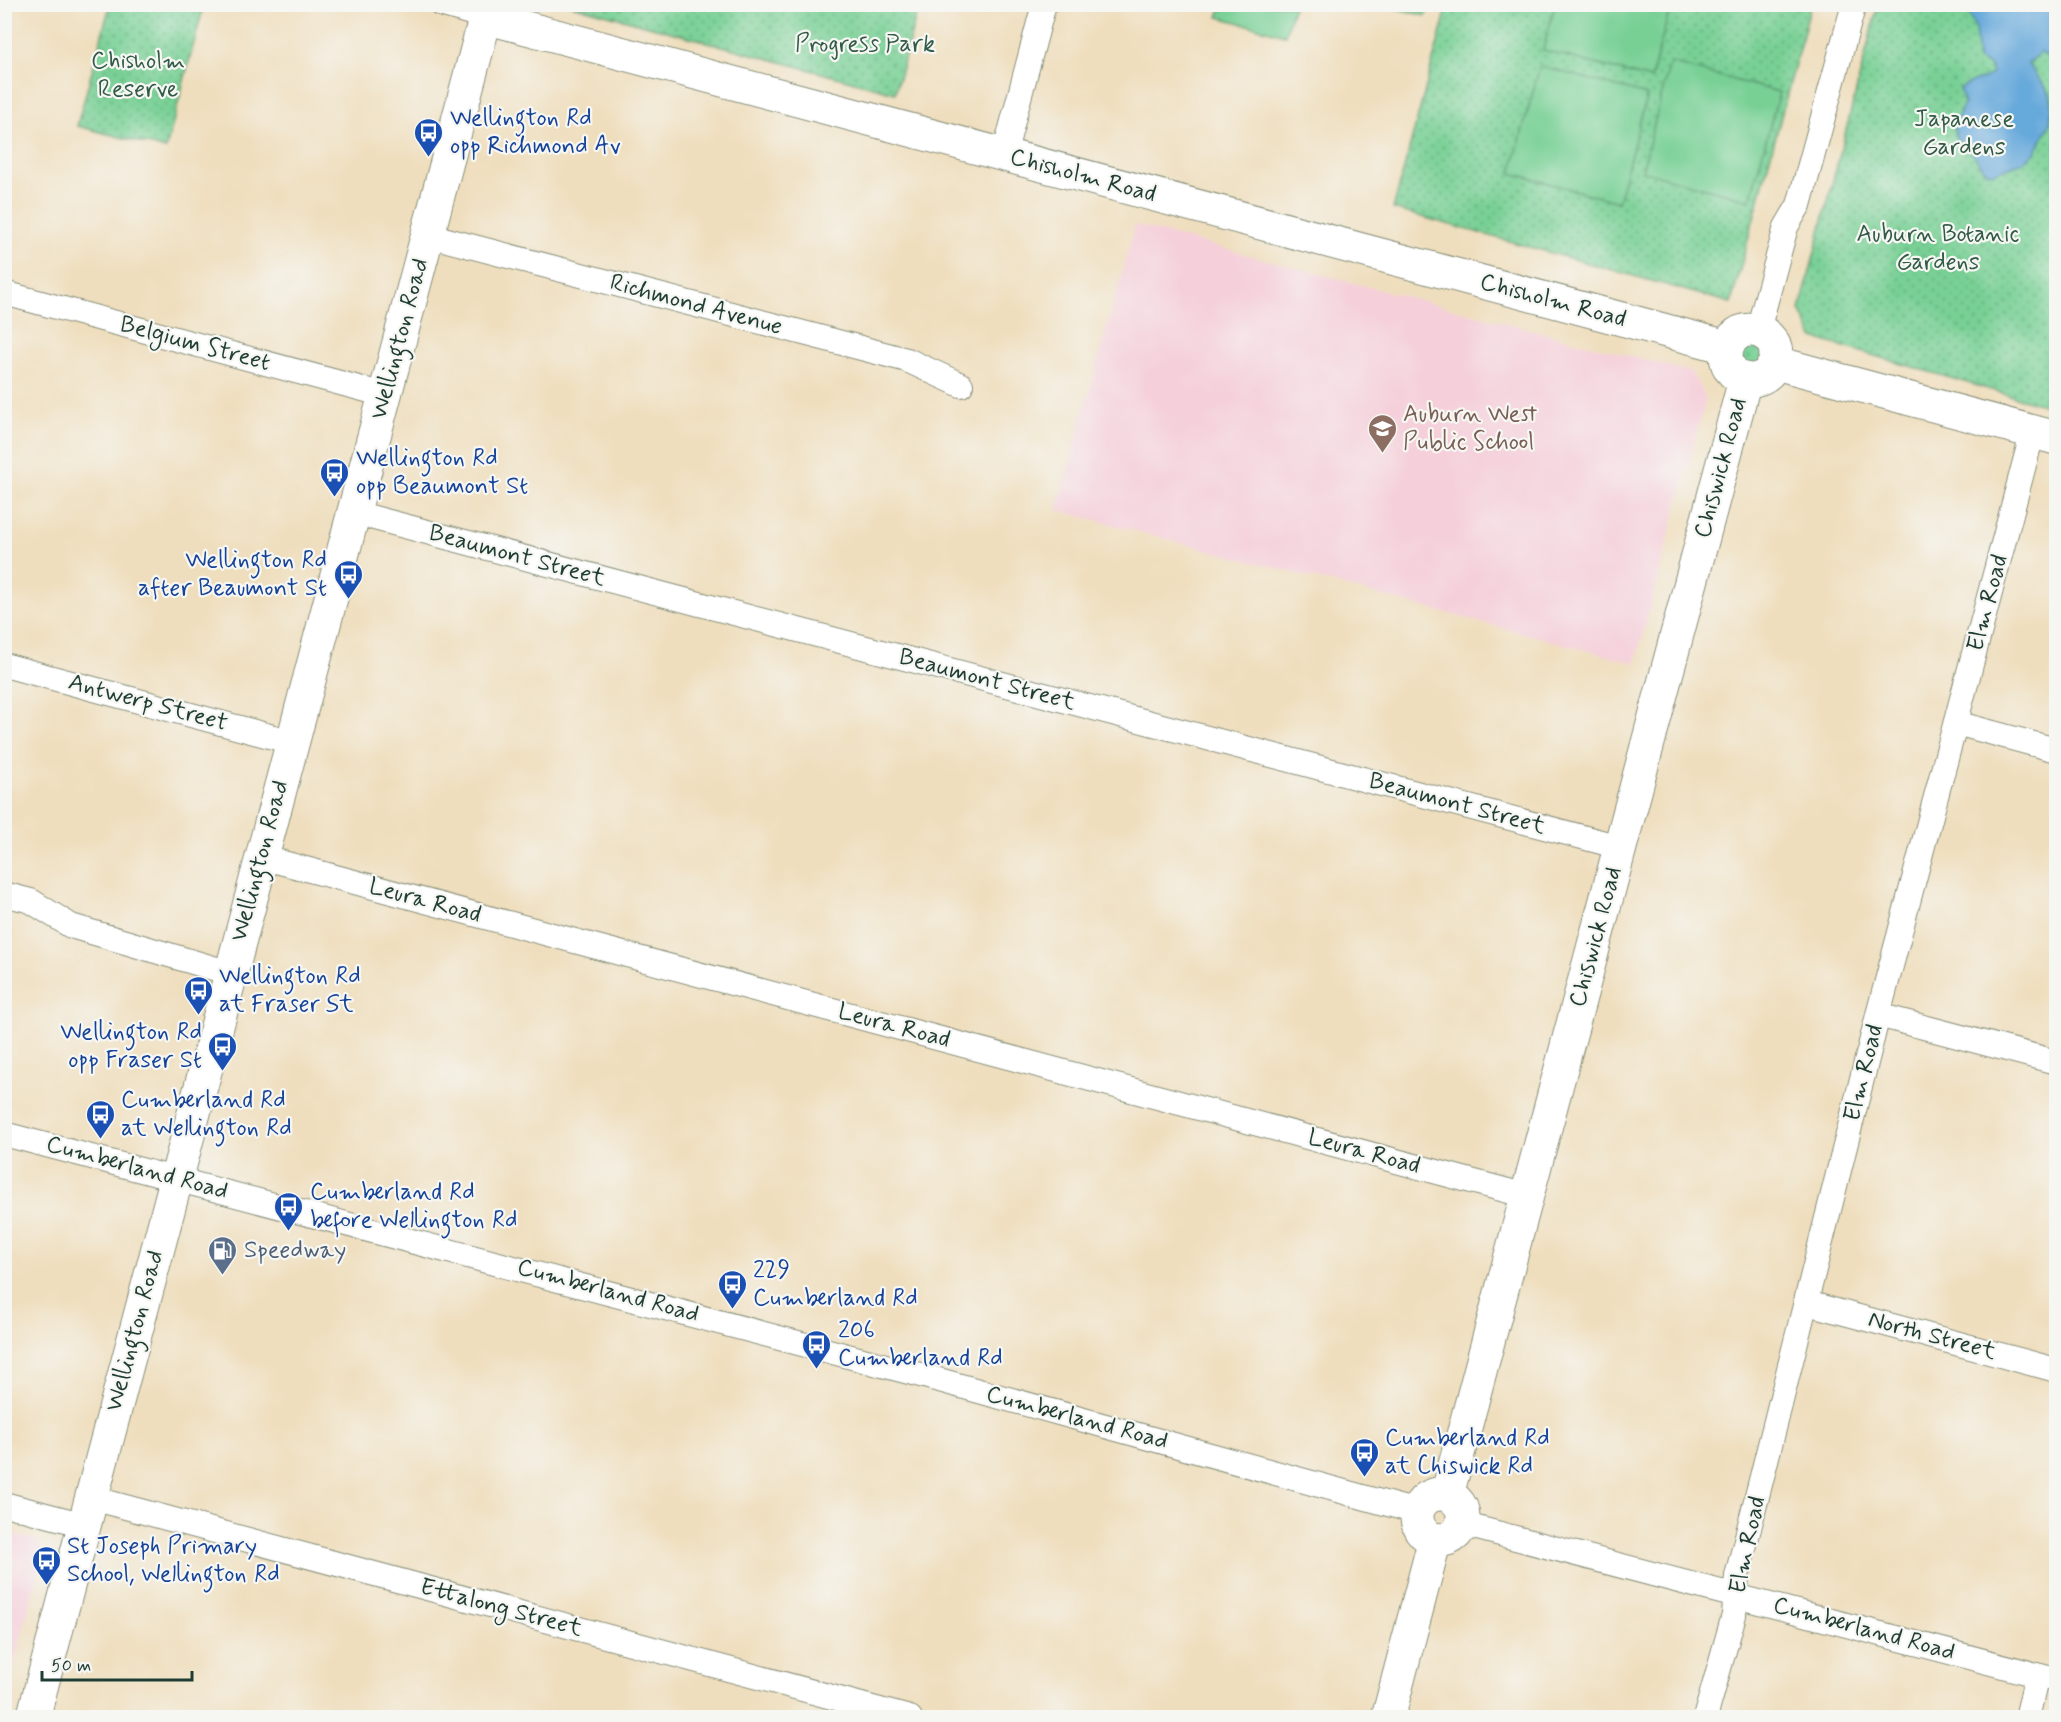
<svg xmlns="http://www.w3.org/2000/svg" width="2061" height="1722" font-family="Mynerve,sans-serif">
  <style>
    .built { fill: #f5cfda }
    .green { fill: url(#green-dots); stroke: #4c8664; stroke-width: 1.5 }
    .pitch { fill: #78d095; stroke: #4c8664; stroke-width: 1.5 }
    .water { fill: #66a9db; stroke: #427388; stroke-width: 1.5 }
    .lines { fill: none; stroke-linecap: round; stroke-linejoin: round }
    .street-casing { stroke: #878e78; stroke-width: 26 }
    .secondary-casing { stroke: #878e78; stroke-width: 35 }
    .street { stroke: #fff; stroke-width: 24 }
    .secondary { stroke: #fff; stroke-width: 33 }
    .labels { text-anchor: middle; dominant-baseline: central; stroke-width: 4.5; stroke-linejoin: round; paint-order: stroke }
    .park-label { font-size: 24px; fill: #315a47; stroke: #f6f6f2 }
    .transit-label { font-size: 24px; fill: #164399; stroke: #f6f6f2; text-anchor: start }
    .street-label { font-size: 24px; fill: #1f3d34; stroke: #f6f6f2 }
    .education-label { font-size: 24px; fill: #785e54; stroke: #f6f6f2; text-anchor: start }
    .service-label { font-size: 24px; fill: #4e5e75; stroke: #f6f6f2; text-anchor: start }
  </style>
  <defs>
    <pattern id="green-dots" width="8" height="8" patternUnits="userSpaceOnUse" patternTransform="scale(1.5)"><rect width="8" height="8" fill="#78d095"/><path d="M2 2h.1M6 6h.1" fill="none" stroke="#62aa7a" stroke-width="1.8" stroke-linecap="round"/></pattern>
  </defs>
  <rect width="100%" height="100%" fill="#f6f6f2"/>
  <filter id="ink" filterUnits="userSpaceOnUse"><feTurbulence type="fractalNoise" baseFrequency=".0167" numOctaves="2"/><feDisplacementMap in="SourceGraphic" scale="12" xChannelSelector="R" yChannelSelector="G"/><feConvolveMatrix kernelMatrix="1 2 1 2 8 2 1 2 1" color-interpolation-filters="sRGB"/></filter>
  <filter id="wash" filterUnits="userSpaceOnUse"><feTurbulence type="fractalNoise" baseFrequency=".008" numOctaves="4" result="noise"/><feDisplacementMap in="SourceGraphic" scale="24" xChannelSelector="R" yChannelSelector="G"/><feGaussianBlur stdDeviation="1.35" result="paint"/><feColorMatrix in="noise" values="0 0 0 0 0 0 0 0 0 0 0 0 0 0 0 0 0 1.4 0 .05"/><feComposite in="paint" operator="in"/></filter>
  <g filter="url(#wash)">
    <rect width="100%" height="100%" fill="#efdebd"/>
    <g class="built">
      <path d="M 1135,225 L 1691,372 L 1706,398 L 1635,663 L 1057,510 Z"/>
      <path d="M 5,1532 L 38,1541 L 44,1552 L 5,1698 Z"/>
    </g>
    <g class="green">
      <path d="M 110,5 L 204,5 L 166,149 L 77,126 Z"/>
      <path d="M 571,5 L 919,5 L 895,93 Z"/>
      <path d="M 1448,5 L 1811,5 L 1731,303 L 1393,209 Z"/>
      <path d="M 1878,5 L 2056,5 L 2056,409 L 1813,338 L 1800,310 Z"/>
      <circle cx="1752" cy="355" r="15"/>
    </g>
    <g class="pitch">
      <path d="M 1222,5 L 1222,4 L 1294,5 L 1285,35 L 1218,17 Z"/>
      <path d="M 1383,5 L 1429,4 L 1429,5 L 1426,16 Z"/>
      <path d="M 1555,5 L 1671,5 L 1651,79 L 1543,50 Z"/>
      <path d="M 1670,63 L 1779,92 L 1750,200 L 1642,171 Z"/>
      <path d="M 1540,66 L 1647,95 L 1618,202 L 1511,173 Z"/>
    </g>
    <path class="water" d="M 1965,5 L 2056,5 L 2056,52 L 2049,60 L 2041,52 L 2028,64 L 2050,93 L 2052,107 L 2050,124 L 2034,154 L 2023,162 L 1993,173 L 1986,171 L 1966,146 L 1956,138 L 1954,125 L 1964,104 L 1960,89 C 1970,80 1982,82 1992,73 L 1990,66 L 1978,60 L 1975,27 Z"/>
  </g>
  <g filter="url(#ink)">
    <g class="lines">
      <defs>
        <g id="street">
          <path d="M 440,4 L 485,17"/>
          <path d="M 1004,155 L 1044,4"/>
          <path d="M 428,235 L 907,360 L 961,385"/>
          <path d="M 4,293 L 385,395"/>
          <path d="M 1758,330 L 1786,227 L 1799,205 L 1854,4"/>
          <path d="M 355,513 L 1620,847"/>
          <path d="M 4,665 L 292,742"/>
          <path d="M 1956,723 L 2056,750"/>
          <path d="M 261,857 L 1527,1196"/>
          <path d="M 4,894 L 31,901 L 71,926 L 230,973"/>
          <path d="M 1878,1015 L 2056,1062"/>
          <path d="M 4,1134 L 939,1380 L 1417,1512"/>
          <path d="M 1807,1303 L 2056,1370"/>
          <path d="M 92,1498 L 910,1718"/>
          <path d="M 4,1504 L 85,1525"/>
          <path d="M 1462,1524 L 2056,1680"/>
          <path d="M 1705,1718 L 1734,1615 L 1737,1576 L 1878,1015 L 2033,431"/>
          <path d="M 2027,1718 L 2037,1675"/>
        </g>
        <g id="secondary">
          <path d="M 485,17 L 1727,347"/>
          <circle cx="1751" cy="355" r="25"/>
          <path d="M 1776,363 L 2056,438"/>
          <circle cx="1440" cy="1517" r="23"/>
          <path d="M 1447,1495 L 1745,380"/>
          <path d="M 33,1718 L 489,4"/>
          <path d="M 1388,1718 L 1435,1539"/>
        </g>
      </defs>
      <use href="#street" class="street-casing"/>
      <use href="#secondary" class="secondary-casing"/>
      <use href="#street" class="street"/>
      <use href="#secondary" class="secondary"/>
    </g>
  </g>
  <defs>
    <symbol id="bus-pin" viewBox="-11 -11 22 30"><path d="M0 17L-7.5 6A9.5 9.5 0 1 1 7.5 6Z" fill="#1a4fb4" stroke="#f6f6f2"/><path d="M-5-6H5V4H4V6H2V4H-2V6H-4V4H-5ZM-3.5-4V0h7V-4ZM-3.5 1.2v1.5H-2V1.2ZM2 1.2v1.5H3.5V1.2Z" fill="#fff"/></symbol>
    <symbol id="school-pin" viewBox="-11 -11 22 30"><path d="M0 17L-7.5 6A9.5 9.5 0 1 1 7.5 6Z" fill="#8d6e63" stroke="#f6f6f2"/><path d="M0-5L7-2L0 1L-7-2ZM-4 1L0 2.5L4 1V4Q0 6-4 4Z" fill="#fff"/></symbol>
    <symbol id="fuel-pin" viewBox="-11 -11 22 30"><path d="M0 17L-7.5 6A9.5 9.5 0 1 1 7.5 6Z" fill="#5c6f8a" stroke="#f6f6f2"/><path d="M-5.5-6h7V0h2V4h1.3V-2.5L3-4.5l.8-.8L6-3V5H2.5V1h-1V6h-7ZM-4.2-4.7v3.2H.2V-4.7Z" fill="#fff"/></symbol>
  </defs>
  <g fill-rule="evenodd">
    <use href="#bus-pin" x="412" y="116" width="33" height="45"/>
    <use href="#school-pin" x="1366" y="412" width="33" height="45"/>
    <use href="#bus-pin" x="318" y="456" width="33" height="45"/>
    <use href="#bus-pin" x="332" y="558" width="33" height="45"/>
    <use href="#bus-pin" x="182" y="974" width="33" height="45"/>
    <use href="#bus-pin" x="206" y="1030" width="33" height="45"/>
    <use href="#bus-pin" x="84" y="1098" width="33" height="45"/>
    <use href="#bus-pin" x="272" y="1190" width="33" height="45"/>
    <use href="#fuel-pin" x="206" y="1234" width="33" height="45"/>
    <use href="#bus-pin" x="716" y="1268" width="33" height="45"/>
    <use href="#bus-pin" x="800" y="1328" width="33" height="45"/>
    <use href="#bus-pin" x="1348" y="1436" width="33" height="45"/>
    <use href="#bus-pin" x="30" y="1544" width="33" height="45"/>
  </g>
  <g class="labels">
    <g class="park-label">
      <text x="865" y="44">Progress Park</text>
      <text x="138" y="61">Chisholm<tspan x="138" dy="28">Reserve</tspan></text>
      <text x="1964" y="119">Japanese<tspan x="1964" dy="28">Gardens</tspan></text>
      <text x="1938" y="234">Auburn Botanic<tspan x="1938" dy="28">Gardens</tspan></text>
    </g>
    <g class="transit-label">
      <text x="450" y="118">Wellington Rd<tspan x="450" dy="28">opp Richmond Av</tspan></text>
      <text x="356" y="458">Wellington Rd<tspan x="356" dy="28">opp Beaumont St</tspan></text>
      <text x="327" y="560" text-anchor="end">Wellington Rd<tspan x="327" dy="28">after Beaumont St</tspan></text>
      <text x="219" y="976">Wellington Rd<tspan x="219" dy="28">at Fraser St</tspan></text>
      <text x="202" y="1032" text-anchor="end">Wellington Rd<tspan x="202" dy="28">opp Fraser St</tspan></text>
      <text x="121" y="1100">Cumberland Rd<tspan x="121" dy="28">at Wellington Rd</tspan></text>
      <text x="310" y="1192">Cumberland Rd<tspan x="310" dy="28">before Wellington Rd</tspan></text>
      <text x="753" y="1270">229<tspan x="753" dy="28">Cumberland Rd</tspan></text>
      <text x="838" y="1330">206<tspan x="838" dy="28">Cumberland Rd</tspan></text>
      <text x="1385" y="1438">Cumberland Rd<tspan x="1385" dy="28">at Chiswick Rd</tspan></text>
      <text x="67" y="1546">St Joseph Primary<tspan x="67" dy="28">School, Wellington Rd</tspan></text>
    </g>
    <g class="street-label">
      <text transform="translate(1083 176) rotate(15)">Chisholm Road</text>
      <text transform="translate(1553 301) rotate(15)">Chisholm Road</text>
      <text transform="translate(696 305) rotate(15)">Richmond Avenue</text>
      <text transform="translate(400 339) rotate(-75)">Wellington Road</text>
      <text transform="translate(195 344) rotate(15)">Belgium Street</text>
      <text transform="translate(1721 468) rotate(-75)">Chiswick Road</text>
      <text transform="translate(517 556) rotate(15)">Beaumont Street</text>
      <text transform="translate(1988 603) rotate(-75)">Elm Road</text>
      <text transform="translate(987 680) rotate(15)">Beaumont Street</text>
      <text transform="translate(148 703) rotate(15)">Antwerp Street</text>
      <text transform="translate(1457 804) rotate(15)">Beaumont Street</text>
      <text transform="translate(260 861) rotate(-75)">Wellington Road</text>
      <text transform="translate(425 901) rotate(15)">Leura Road</text>
      <text transform="translate(1596 937) rotate(-75)">Chiswick Road</text>
      <text transform="translate(894 1026) rotate(15)">Leura Road</text>
      <text transform="translate(1864 1073) rotate(-76)">Elm Road</text>
      <text transform="translate(1364 1152) rotate(15)">Leura Road</text>
      <text transform="translate(137 1168) rotate(15)">Cumberland Road</text>
      <text transform="translate(608 1291) rotate(15)">Cumberland Road</text>
      <text transform="translate(135 1331) rotate(-75)">Wellington Road</text>
      <text transform="translate(1932 1336) rotate(15)">North Street</text>
      <text transform="translate(1077 1418) rotate(15)">Cumberland Road</text>
      <text transform="translate(1748 1545) rotate(-78)">Elm Road</text>
      <text transform="translate(501 1608) rotate(15)">Ettalong Street</text>
      <text transform="translate(1864 1629) rotate(15)">Cumberland Road</text>
    </g>
    <g class="education-label">
      <text x="1403" y="414">Auburn West<tspan x="1403" dy="28">Public School</tspan></text>
    </g>
    <g class="service-label">
      <text x="244" y="1250">Speedway</text>
    </g>
  </g>
  <rect width="2061" height="1722" fill="none" stroke="#f6f6f2" stroke-width="24"/>
  <path d="M42 1671v9h150v-9" fill="none" stroke="#1f3d34" stroke-width="3"/>
  <text x="51" y="1671" font-size="18" fill="#1f3d34" stroke="#f6f6f2" stroke-width="4.5" paint-order="stroke">50 m</text>
</svg>
